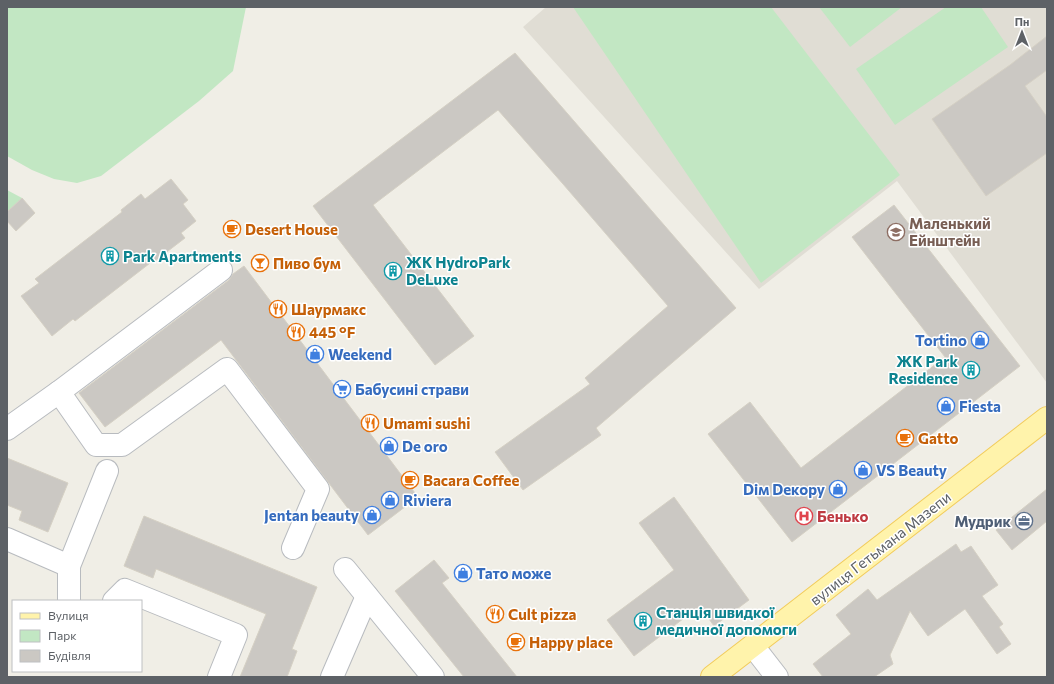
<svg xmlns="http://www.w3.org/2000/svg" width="1054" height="684" font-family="Commissioner,sans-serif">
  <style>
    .education { fill: #e0ddd4 }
    .green { fill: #c2e7c3 }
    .building { fill: #cbc8c3; stroke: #d5d0c4 }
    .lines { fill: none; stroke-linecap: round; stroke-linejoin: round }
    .minor-casing { stroke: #b8bbbf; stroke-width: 24 }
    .major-casing { stroke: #f2cc5c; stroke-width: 24 }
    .minor { stroke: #fff; stroke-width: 22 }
    .major { stroke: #fff3ab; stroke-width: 22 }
    .labels { text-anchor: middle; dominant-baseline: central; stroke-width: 3; stroke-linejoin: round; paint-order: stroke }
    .education-label { font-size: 15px; font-weight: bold; fill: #785e54; stroke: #fff; text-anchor: start }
    .food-label { font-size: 15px; font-weight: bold; fill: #c56008; stroke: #fff; text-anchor: start }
    .culture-label { font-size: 15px; font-weight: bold; fill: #0d838f; stroke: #fff; text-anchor: start }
    .shop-label { font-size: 15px; font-weight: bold; fill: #366cbe; stroke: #fff; text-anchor: start }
    .health-label { font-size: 15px; font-weight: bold; fill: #be3a42; stroke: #fff; text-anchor: start }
    .service-label { font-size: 15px; font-weight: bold; fill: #4e5e75; stroke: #fff; text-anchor: end }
    .street-label { font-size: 15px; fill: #5d6166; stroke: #fff }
  </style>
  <rect width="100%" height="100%" fill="#f0eee6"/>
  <path class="education" d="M 546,7 L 1047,7 L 1047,383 L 897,181 L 759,289 L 523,27 Z"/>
  <g class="green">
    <path d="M 7,7 L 246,7 L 233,71 L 199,101 L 101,176 L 77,183 L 54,179 L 32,170 L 7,156 Z"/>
    <path d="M 573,7 L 771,7 L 900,175 L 761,283 Z"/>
    <path d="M 819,7 L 902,7 L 850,47 Z"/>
    <path d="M 946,7 L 981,7 L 1008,47 L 895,125 L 856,69 Z"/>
    <path d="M 7,190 L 22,198 L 7,212 Z"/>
  </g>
  <g class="building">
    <path d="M 1047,36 L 1047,70 L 1025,86 L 1047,117 L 1047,153 L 986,196 L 932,119 L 1010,65 Z"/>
    <path d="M 515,53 L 736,308 L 596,428 L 601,435 L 523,490 L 495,452 L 590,384 L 585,378 L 668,306 L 563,184 L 498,110 L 373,205 L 474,336 L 435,365 L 313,206 Z"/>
    <path d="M 171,179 L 188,200 L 183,204 L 196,221 L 181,233 L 185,238 L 155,261 L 154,260 L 75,321 L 73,319 L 52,336 L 21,296 L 39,283 L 35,279 L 122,212 L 121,210 L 141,194 L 145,199 Z"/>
    <path d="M 22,198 L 35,213 L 16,231 L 7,221 L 7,212 Z"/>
    <path d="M 894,205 L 1020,366 L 792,542 L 708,434 L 750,402 L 801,468 L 945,357 L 852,237 Z"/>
    <path d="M 244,266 L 418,497 L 368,535 L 221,340 L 105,427 L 79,393 L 229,280 L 233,274 Z"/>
    <path d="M 7,458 L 68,483 L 48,532 L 19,520 L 22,511 L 7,505 Z"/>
    <path d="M 1047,489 L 1047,521 L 1012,550 L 996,530 Z"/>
    <path d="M 674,497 L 749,600 L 714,626 L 700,606 L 634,656 L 607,620 L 674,570 L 639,523 Z"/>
    <path d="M 144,516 L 317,587 L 292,649 L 297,651 L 287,677 L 240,677 L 266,614 L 156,569 L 153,578 L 124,566 Z"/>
    <path d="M 956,544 L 961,552 L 971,546 L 998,585 L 982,596 L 1003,624 L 999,627 L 1011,644 L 997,654 L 965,609 L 928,636 L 910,611 L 890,655 L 893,664 L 874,677 L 823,677 L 813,664 L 851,634 L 836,615 L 868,589 L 877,600 Z"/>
    <path d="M 434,560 L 449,578 L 442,583 L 517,677 L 464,677 L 395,591 Z"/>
  </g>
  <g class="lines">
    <defs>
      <g id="minor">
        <path d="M 59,392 L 221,270"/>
        <path d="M 7,429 L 59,392 L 96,445 L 122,445 L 227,369 L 318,489 L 293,548"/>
        <path d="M 7,539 L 69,566 L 107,471"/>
        <path d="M 69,566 L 69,601"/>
        <path d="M 345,569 L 433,677"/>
        <path d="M 114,601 L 125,590 L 236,635 L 219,677"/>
        <path d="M 753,646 L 777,677"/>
        <path d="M 332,677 L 367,596"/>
      </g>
      <path id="major" d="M 712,677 L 1047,418"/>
    </defs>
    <use href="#minor" class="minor-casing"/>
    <use href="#major" class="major-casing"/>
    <use href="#minor" class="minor"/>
    <use href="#major" class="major"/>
  </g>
  <defs>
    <symbol id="cafe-ring" viewBox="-11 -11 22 22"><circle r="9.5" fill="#fff" stroke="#e8710a" stroke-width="1.5"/><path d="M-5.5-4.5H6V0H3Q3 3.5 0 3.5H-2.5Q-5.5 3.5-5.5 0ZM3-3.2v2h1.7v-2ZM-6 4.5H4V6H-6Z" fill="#e8710a"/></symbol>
    <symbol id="school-ring" viewBox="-11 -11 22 22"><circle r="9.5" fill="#fff" stroke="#8d6e63" stroke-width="1.5"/><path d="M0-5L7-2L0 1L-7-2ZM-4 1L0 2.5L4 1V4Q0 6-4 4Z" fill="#8d6e63"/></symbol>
    <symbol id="building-ring" viewBox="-11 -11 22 22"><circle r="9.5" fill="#fff" stroke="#0f9aa8" stroke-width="1.5"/><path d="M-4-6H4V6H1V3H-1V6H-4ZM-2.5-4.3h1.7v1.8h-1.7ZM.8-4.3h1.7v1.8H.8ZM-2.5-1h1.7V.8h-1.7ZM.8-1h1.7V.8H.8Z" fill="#0f9aa8"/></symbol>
    <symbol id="bar-ring" viewBox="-11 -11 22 22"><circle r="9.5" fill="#fff" stroke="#e8710a" stroke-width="1.5"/><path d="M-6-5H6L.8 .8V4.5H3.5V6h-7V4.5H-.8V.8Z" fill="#e8710a"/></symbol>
    <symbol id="restaurant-ring" viewBox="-11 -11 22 22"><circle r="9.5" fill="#fff" stroke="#e8710a" stroke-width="1.5"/><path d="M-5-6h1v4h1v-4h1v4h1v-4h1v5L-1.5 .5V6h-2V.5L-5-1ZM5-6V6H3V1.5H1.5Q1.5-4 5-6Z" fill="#e8710a"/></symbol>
    <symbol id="shop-ring" viewBox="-11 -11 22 22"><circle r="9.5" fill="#fff" stroke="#3f7fe0" stroke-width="1.5"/><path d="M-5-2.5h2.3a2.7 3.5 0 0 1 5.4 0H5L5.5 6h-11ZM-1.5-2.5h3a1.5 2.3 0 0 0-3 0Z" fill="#3f7fe0"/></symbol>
    <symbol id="supermarket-ring" viewBox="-11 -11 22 22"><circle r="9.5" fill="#fff" stroke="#3f7fe0" stroke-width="1.5"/><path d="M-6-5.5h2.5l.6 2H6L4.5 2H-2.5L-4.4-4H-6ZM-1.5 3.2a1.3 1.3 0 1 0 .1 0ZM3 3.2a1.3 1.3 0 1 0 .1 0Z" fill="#3f7fe0"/></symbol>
    <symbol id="hospital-ring" viewBox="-11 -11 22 22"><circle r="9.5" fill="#fff" stroke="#e0444e" stroke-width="1.5"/><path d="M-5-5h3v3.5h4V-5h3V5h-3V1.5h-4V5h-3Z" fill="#e0444e"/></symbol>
    <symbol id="office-ring" viewBox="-11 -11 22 22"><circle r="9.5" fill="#fff" stroke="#5c6f8a" stroke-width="1.5"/><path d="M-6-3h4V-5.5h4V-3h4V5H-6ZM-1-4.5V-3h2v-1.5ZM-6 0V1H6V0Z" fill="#5c6f8a"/></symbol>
  </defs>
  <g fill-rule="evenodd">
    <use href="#cafe-ring" x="222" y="219" width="20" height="20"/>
    <use href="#school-ring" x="886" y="222" width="20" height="20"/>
    <use href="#building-ring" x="100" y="246" width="20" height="20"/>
    <use href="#bar-ring" x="250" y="253" width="20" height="20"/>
    <use href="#building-ring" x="383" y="261" width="20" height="20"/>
    <use href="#restaurant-ring" x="268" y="299" width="20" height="20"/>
    <use href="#restaurant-ring" x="286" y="322" width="20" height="20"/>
    <use href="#shop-ring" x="970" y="330" width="20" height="20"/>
    <use href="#shop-ring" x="305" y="344" width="20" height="20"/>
    <use href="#building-ring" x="961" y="360" width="20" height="20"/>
    <use href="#supermarket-ring" x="332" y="379" width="20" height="20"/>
    <use href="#shop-ring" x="936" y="396" width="20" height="20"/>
    <use href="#restaurant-ring" x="360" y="413" width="20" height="20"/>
    <use href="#cafe-ring" x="895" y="428" width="20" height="20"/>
    <use href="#shop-ring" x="379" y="436" width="20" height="20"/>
    <use href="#shop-ring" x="853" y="460" width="20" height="20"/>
    <use href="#cafe-ring" x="400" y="470" width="20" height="20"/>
    <use href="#shop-ring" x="828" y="479" width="20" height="20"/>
    <use href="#shop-ring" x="380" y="490" width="20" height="20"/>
    <use href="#shop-ring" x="362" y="505" width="20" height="20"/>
    <use href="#hospital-ring" x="794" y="506" width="20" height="20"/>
    <use href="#office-ring" x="1014" y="511" width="20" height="20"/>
    <use href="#shop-ring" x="453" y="563" width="20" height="20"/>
    <use href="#restaurant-ring" x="485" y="604" width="20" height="20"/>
    <use href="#building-ring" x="633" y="611" width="20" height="20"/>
    <use href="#cafe-ring" x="506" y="632" width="20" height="20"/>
  </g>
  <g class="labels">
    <g class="education-label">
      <text x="909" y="223">Маленький<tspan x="909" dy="17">Ейнштейн</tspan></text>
    </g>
    <g class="food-label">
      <text x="245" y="229">Desert House</text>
      <text x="273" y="263">Пиво бум</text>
      <text x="291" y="309">Шаурмакс</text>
      <text x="309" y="332">445 °F</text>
      <text x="383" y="423">Umami sushi</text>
      <text x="918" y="438">Gatto</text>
      <text x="423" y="480">Bacara Coffee</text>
      <text x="508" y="614">Cult pizza</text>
      <text x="529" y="642">Happy place</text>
    </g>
    <g class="culture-label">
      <text x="123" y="256">Park Apartments</text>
      <text x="406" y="262">ЖК HydroPark<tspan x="406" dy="17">DeLuxe</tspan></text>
      <text x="958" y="361" text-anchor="end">ЖК Park<tspan x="958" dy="17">Residence</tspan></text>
      <text x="656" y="612">Станція швидкої<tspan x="656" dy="17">медичної допомоги</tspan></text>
    </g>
    <g class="shop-label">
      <text x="967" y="340" text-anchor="end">Tortino</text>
      <text x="328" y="354">Weekend</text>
      <text x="355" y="389">Бабусині страви</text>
      <text x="959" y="406">Fiesta</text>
      <text x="402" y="446">De oro</text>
      <text x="876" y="470">VS Beauty</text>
      <text x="825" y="489" text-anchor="end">Dім Dекору</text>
      <text x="403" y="500">Riviera</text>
      <text x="359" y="515" text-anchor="end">Jentan beauty</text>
      <text x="476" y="573">Тато може</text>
    </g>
    <g class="health-label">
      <text x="817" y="516">Бенько</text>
    </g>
    <g class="service-label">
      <text x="1011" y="521">Мудрик</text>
    </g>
    <g class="street-label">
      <text transform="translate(880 548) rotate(-38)">вулиця Гетьмана Мазепи</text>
    </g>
  </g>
  <rect width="1054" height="684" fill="none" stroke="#5d6166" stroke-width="16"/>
  <rect x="12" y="600" width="130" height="72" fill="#ffffff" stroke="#bec0c2"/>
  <rect x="20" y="613" width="20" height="6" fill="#fff3ab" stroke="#bec0c2"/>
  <text x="48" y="620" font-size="12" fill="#5d6166">Вулиця</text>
  <rect x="20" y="630" width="20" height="12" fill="#c2e7c3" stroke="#bec0c2"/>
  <text x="48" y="640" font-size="12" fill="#5d6166">Парк</text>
  <rect x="20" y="650" width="20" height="12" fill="#cbc8c3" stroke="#bec0c2"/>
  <text x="48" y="660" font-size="12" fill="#5d6166">Будівля</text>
  <g transform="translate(1022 32)" stroke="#ffffff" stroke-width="3" paint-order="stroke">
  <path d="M0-3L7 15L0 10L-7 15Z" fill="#5d6166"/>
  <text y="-6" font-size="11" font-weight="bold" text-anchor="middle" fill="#5d6166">Пн</text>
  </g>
</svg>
